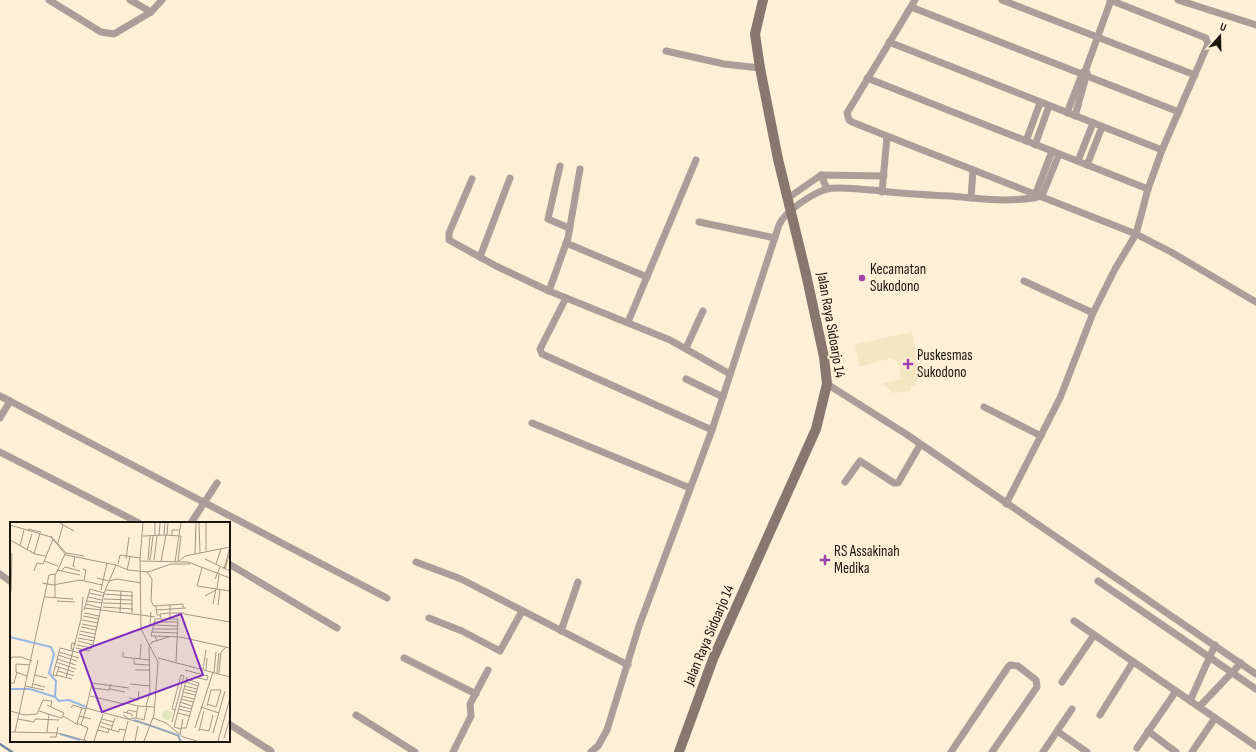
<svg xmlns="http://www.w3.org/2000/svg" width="1256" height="752" font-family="'Sofia Sans Condensed',sans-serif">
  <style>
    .built { fill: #f5e5c3 }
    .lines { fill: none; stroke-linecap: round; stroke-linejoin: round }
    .stream { stroke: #7286a3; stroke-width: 2.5 }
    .street { stroke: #ab9e99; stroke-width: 7 }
    .secondary { stroke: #88766f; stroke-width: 10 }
    .poi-dot { fill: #9f42ab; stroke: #fdf0d6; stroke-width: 1.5 }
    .labels { text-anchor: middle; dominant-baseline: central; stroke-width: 4; stroke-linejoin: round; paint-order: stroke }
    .poi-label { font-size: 15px; fill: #1a150c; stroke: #fdf0d6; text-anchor: start }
    .street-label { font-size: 15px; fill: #1a150c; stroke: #fdf0d6 }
    .inset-river { fill: none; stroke: #98b6e4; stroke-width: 2 }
    .inset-road { fill: none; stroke: #a29885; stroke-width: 1 }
    .view { fill: #7b2cbf; fill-opacity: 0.15; stroke: #7b2cbf; stroke-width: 2 }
    .inset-edge { fill: none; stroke: #1a150c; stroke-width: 2 }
  </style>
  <rect width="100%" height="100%" fill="#fdf0d6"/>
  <path class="built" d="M 912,332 L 919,377 L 916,385 L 911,387 L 911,391 L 893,393 L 882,383 L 901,379 L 898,362 L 891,358 L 859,367 L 855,344 Z"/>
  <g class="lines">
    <path class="stream" d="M 0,744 L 12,752"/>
    <g class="street">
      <path d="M 49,0 L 101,32 L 114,34 L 151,12 L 162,0"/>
      <path d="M 130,0 L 151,12"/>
      <path d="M 1002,0 L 1195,75"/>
      <path d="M 1178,0 L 1256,25"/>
      <path d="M 911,7 L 1179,112"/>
      <path d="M 889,42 L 1162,150"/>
      <path d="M 666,51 L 724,64 L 760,68"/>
      <path d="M 867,78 L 1148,189"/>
      <path d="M 1067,113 L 1082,74 L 1086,69 L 1111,0"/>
      <path d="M 1075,116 L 1087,73"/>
      <path d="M 887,136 L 1136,234 L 1171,252 L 1256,302"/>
      <path d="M 1026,141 L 1040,103"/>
      <path d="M 1035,145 L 1049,106"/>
      <path d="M 1078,161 L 1093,123"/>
      <path d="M 1087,165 L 1102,127"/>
      <path d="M 560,166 L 548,219 L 569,228"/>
      <path d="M 821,175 L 827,189"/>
      <path d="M 472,179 L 449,233 L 449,240 L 496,266 L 549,291 L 670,340 L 730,374"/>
      <path d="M 882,192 L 887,136 L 852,122 L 849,120 L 847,113 L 915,0"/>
      <path d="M 788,198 L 821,175 L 884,176"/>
      <path d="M 971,198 L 973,170"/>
      <path d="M 1034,198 L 1052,151"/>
      <path d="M 699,222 L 775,238"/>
      <path d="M 566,243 L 647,277"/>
      <path d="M 480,257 L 510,178"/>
      <path d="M 1024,281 L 1093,313"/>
      <path d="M 549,291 L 568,238 L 580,169"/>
      <path d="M 566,298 L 540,349 L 542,354 L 712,430"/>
      <path d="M 628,322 L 696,160"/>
      <path d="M 686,348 L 703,311"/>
      <path d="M 686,379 L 723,397"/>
      <path d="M 827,384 L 906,434 L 1256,674"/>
      <path d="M 0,396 L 10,401"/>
      <path d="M 984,407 L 1041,436"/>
      <path d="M 0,418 L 10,401 L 387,598"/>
      <path d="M 532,423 L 690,488"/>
      <path d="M 0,452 L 139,523"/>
      <path d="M 845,482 L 860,461 L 894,483 L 898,483 L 920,445"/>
      <path d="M 1006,504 L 1060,398 L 1093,313 L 1115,269 L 1136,234 L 1148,189 L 1162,150 L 1208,44 L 1206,38 L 1110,0"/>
      <path d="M 191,523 L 217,483"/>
      <path d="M 416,562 L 461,579 L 628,665"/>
      <path d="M 229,564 L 337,628"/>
      <path d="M 0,574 L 11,582"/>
      <path d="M 1098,581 L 1256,689"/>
      <path d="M 429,618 L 462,631 L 500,651 L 522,611"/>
      <path d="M 1074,621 L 1256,746"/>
      <path d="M 561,631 L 578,582"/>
      <path d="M 404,658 L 476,694"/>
      <path d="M 1062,682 L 1094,635"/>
      <path d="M 1190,701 L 1215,645"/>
      <path d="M 1199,707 L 1241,663"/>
      <path d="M 356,715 L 415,752"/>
      <path d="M 1100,715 L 1133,662"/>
      <path d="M 229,724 L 271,751"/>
      <path d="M 1057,731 L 1087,752"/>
      <path d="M 1148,731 L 1176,752"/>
      <path d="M 1137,748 L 1176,691"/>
      <path d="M 453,752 L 471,716 L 470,704 L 488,670"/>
      <path d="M 591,752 L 598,746 L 607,730 L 639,626 L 712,430 L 779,225 C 785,211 813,193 827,189 C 839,186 868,190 881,191 C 904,194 928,195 951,196 C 980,199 1013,203 1042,196 L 1059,154"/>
      <path d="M 951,752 L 1008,667 L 1010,665 L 1018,666 L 1036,680 L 1037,687 L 992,752"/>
      <path d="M 1043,752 L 1072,709"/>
      <path d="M 1192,752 L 1215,718"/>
    </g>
    <path class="secondary" d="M 679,752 L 713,659 L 816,429 L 827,384 L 824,357 L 806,274 L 778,159 L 760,68 L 755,34 L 763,0"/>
  </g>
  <g class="poi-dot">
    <circle cx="862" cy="278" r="4"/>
    <path d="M906 358h4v4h4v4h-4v4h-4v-4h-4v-4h4z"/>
    <path d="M823 554h4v4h4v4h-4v4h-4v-4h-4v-4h4z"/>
  </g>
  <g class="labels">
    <g class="poi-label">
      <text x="870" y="269">Kecamatan<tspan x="870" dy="17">Sukodono</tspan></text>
      <text x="917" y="355">Puskesmas<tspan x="917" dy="17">Sukodono</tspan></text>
      <text x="834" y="551">RS Assakinah<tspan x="834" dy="17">Medika</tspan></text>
    </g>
    <g class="street-label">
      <text transform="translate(831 325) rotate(80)">Jalan Raya Sidoarjo 14</text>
      <text transform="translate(709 635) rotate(-67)">Jalan Raya Sidoarjo 14</text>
    </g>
  </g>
  <g transform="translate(10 522)">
    <rect width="220" height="220" fill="#fdf0d6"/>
    <path d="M152 193a5 5 0 1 1 10 0a5 5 0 1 1-10 0Z" fill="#e2e6bc"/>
    <path class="inset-river" d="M 0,115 L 41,125 L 44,132 L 39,151 L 46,159 L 45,175M 0,167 L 20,167 L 45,175 L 49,179 L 59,178 L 76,185M 124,198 L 168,213 L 171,219M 50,212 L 70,218"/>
    <path class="inset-road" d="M 50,1 L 64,9M 133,1 L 130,37 L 131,107 L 148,140 L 144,193 L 134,219M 189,1 L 190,31M 0,3 L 41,15 L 56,33 L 106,43 L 118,48 L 138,50 L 161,42 L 180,42M 18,7 L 31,10M 154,13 L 171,14 L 168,39M 157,13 L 158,1M 162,13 L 162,8 L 170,8M 169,13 L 171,1M 41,14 L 56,31 L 74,34M 133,14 L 154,13 L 155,1M 145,14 L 145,1M 149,14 L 150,1M 0,18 L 25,32 L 35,34M 48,21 L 53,3M 10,24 L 14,8M 17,28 L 22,12M 196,29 L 196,1M 0,30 L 2,32 L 1,70M 24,32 L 30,11M 185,32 L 186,1M 65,34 L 63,44 L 65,45M 116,37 L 119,15M 195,37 L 220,49M 138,38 L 140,14M 140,38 L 143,14M 144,38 L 147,14M 34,39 L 48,44M 130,39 L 178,40 L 220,56M 151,39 L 156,13M 169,39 L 175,34 L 220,25M 165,40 L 169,13M 108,42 L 110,33 L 130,36M 206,42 L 211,27M 192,46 L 187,64 L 220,69M 73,47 L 76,48 L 74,58M 214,47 L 220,25M 215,47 L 220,30M 47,48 L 70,53M 117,48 L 120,35M 24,49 L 27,41 L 33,42 L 43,17M 51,49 L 55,45 L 70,49M 137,50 L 142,57 L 141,79 L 144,84 L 173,82 L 173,86M 87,56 L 99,59M 205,57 L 210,45M 99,59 L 107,57 L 131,61M 32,61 L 43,63 L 70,58 L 92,63M 207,67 L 209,53M 91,68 L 97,41M 95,68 L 122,70 L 122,91M 79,71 L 93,74M 94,71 L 106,43M 94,72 L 123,74M 195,74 L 206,68M 35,75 L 63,77M 78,75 L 92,78M 45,76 L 45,52M 94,77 L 122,78M 47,79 L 65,80M 77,79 L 92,81M 93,81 L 123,82M 76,82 L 91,86M 203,82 L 206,67M 208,83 L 210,67M 146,84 L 147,93 L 150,93M 93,85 L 123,87M 75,86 L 131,93M 74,88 L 80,67M 146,88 L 176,86M 74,91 L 89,94M 110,91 L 111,69M 161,91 L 174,91M 174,92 L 220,100M 131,93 L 145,95M 73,94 L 89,97M 151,96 L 150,92 L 160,91M 160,96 L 160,83M 72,98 L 88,101M 144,100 L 168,100M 72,102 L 87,105M 140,103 L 141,90M 143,103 L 168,104M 71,105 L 86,108M 143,107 L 168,107M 70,109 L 85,112M 142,110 L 168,111M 69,112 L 85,116M 145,114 L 170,115 L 220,126M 68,116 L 84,119M 68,119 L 83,123M 147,119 L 145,114 L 141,114 L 145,97 L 168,97 L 166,140M 67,123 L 82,126M 66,126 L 79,129 L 83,123 L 94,71 L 80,67M 64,127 L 61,127 L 62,121 L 66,122M 49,130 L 69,136M 113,130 L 113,135 L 140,138M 48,133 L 67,139M 148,136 L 220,155M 47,137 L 66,143M 124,137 L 124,142 L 139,143M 130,137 L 131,122M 0,138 L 2,135 L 11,135 L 22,139M 46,140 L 66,147M 45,144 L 64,150M 49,145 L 46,154 L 43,153 L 50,126 L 70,131M 193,147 L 196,128M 125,148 L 140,148M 175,148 L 198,154 L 197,158 L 184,155M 196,148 L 197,136M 48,149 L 64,154M 204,150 L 206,130M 207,151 L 209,131M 209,151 L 211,130 L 216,125M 25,153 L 37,156M 46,153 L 62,157M 17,154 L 6,150 L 6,142 L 20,143M 56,156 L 71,97 L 73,75M 176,160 L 188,164M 0,161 L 4,161 L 7,150M 23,162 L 35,165M 120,162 L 140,164M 15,164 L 34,168M 175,164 L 187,167M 22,165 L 28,138M 82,166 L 99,168 L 101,162M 100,167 L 115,170M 174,167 L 186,170M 173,170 L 185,173M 80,174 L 114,182M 172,174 L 184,177M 119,176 L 128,178 L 129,169M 171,177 L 183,180M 170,180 L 182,184M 116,181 L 128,184M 37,183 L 54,191 L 51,197M 136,184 L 140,170 L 139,124 L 142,120 L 159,115M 169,184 L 182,187M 197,184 L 201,168 L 211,168 L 206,185 L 197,182M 191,185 L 209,191M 61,186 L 63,183 L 72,186M 76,186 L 136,202 L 168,214 L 170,219M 168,187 L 181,190M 165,188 L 162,187 L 171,153M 0,189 L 15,193 L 27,192 L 33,178 L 42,179 L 41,184M 29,189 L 51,196M 113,190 L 122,192 L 122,195M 117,191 L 118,188 L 127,190M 168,191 L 180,194M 113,193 L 119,197 L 126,196 L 128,184 L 145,185M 53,194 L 68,203M 69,194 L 81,197M 126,196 L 134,198 L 137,184M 143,196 L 156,201 L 173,215 L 187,219M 8,197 L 24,200 L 25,197 L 49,198M 92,197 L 104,200M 90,200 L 102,204M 162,200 L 174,154 L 171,153M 71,203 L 76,187M 89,204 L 109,210 L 109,207 L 116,208M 171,206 L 176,206 L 189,161 L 176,157M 185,206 L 203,150M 171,207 L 164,205 L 177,155M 189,207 L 199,209 L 203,193M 88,208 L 98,211 L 99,207M 101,208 L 105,196M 189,209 L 194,189M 0,210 L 48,211 L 77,219M 5,210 L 39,53 L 46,52 L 55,32M 37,210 L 39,192M 203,211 L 215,169M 170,212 L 173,197M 40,215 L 46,215 L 48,205M 214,216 L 220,196M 74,218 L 78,206 L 67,201 L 72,186 L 76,187 L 82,161 L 119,166M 84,219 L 93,192M 113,219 L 118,199M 125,219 L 128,204M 208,219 L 220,176"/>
    <path class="view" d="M 171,92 L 193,153 L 92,190 L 70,129 Z"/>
    <rect width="220" height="220" class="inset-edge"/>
  </g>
  <g transform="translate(1220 36) rotate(20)" stroke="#fdf0d6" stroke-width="3" paint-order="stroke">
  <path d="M0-3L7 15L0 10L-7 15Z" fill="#1a150c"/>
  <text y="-6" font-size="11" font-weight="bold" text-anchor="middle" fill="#1a150c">U</text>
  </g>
</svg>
